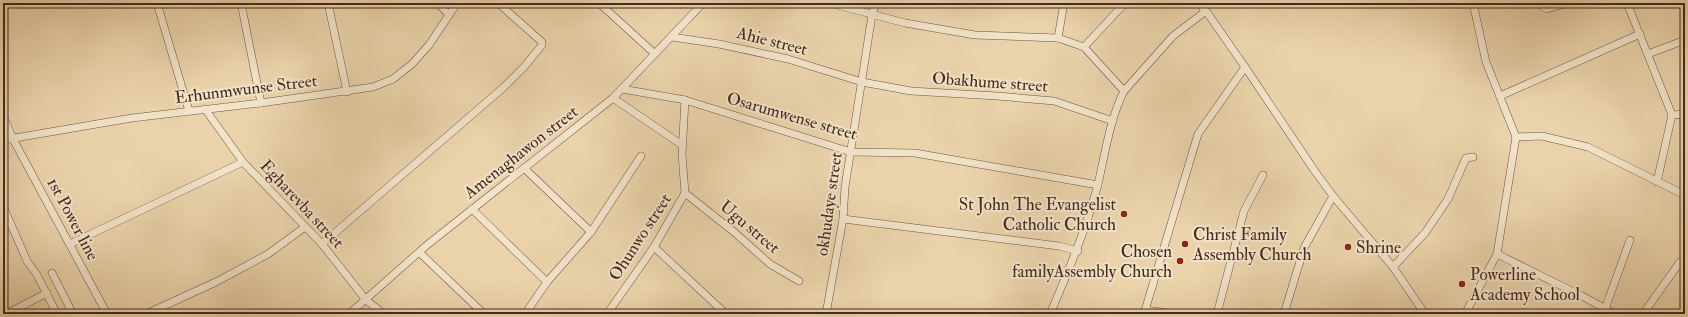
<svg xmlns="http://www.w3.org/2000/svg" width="1688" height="317" font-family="'IM FELL Double Pica',serif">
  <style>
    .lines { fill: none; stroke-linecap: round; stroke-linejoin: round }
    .minor-casing { stroke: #6f5442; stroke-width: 8 }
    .minor { stroke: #f1e2c8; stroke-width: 7 }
    .poi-dot { fill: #8f2418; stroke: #f1e2c8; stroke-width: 1.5 }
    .labels { text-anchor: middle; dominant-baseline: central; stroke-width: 4; stroke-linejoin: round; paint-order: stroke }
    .street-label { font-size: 17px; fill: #462a1f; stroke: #f1e2c8 }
    .poi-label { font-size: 17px; fill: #462a1f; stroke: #f1e2c8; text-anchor: start }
  </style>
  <rect width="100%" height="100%" fill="#ead3ab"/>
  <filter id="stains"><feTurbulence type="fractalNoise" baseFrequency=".005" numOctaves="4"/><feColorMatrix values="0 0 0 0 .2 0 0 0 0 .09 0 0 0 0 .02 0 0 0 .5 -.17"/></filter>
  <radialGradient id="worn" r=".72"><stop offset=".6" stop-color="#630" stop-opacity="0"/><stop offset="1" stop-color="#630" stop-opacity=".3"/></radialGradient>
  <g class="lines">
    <defs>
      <g id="minor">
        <path d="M 157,3 L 189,111"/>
        <path d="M 241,3 L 261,103"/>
        <path d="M 328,3 L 347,92"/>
        <path d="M 438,3 L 449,15"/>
        <path d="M 599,3 L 655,54"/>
        <path d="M 830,3 L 905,23 L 975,35 L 1058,38 L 1084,47 L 1124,91"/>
        <path d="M 1198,3 L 1206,11 L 1245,67 L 1314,170 L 1333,196 L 1393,267 L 1425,314"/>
        <path d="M 1473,3 L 1486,62 L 1516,137"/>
        <path d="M 1541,3 L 1543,7 L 1547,9 L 1568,3"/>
        <path d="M 1627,3 L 1672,115 L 1657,182"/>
        <path d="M 3,5 L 9,3"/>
        <path d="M 672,37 L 719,44 L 788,59 L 862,82 L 911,91 L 997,96 L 1054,101 L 1113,121"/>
        <path d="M 1058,38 L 1064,3"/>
        <path d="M 1084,47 L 1125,3"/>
        <path d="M 1648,54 L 1685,40"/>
        <path d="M 622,89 L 685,100 L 851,152 L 915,153 L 1098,185"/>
        <path d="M 1500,96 L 1640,34"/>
        <path d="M 613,98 L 682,145"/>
        <path d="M 205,109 L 243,162 L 322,244 L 366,300 L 384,314"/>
        <path d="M 1672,115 L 1685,114"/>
        <path d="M 3,116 L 13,139 L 107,314"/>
        <path d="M 1516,137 L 1542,136 L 1588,147 L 1685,195"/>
        <path d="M 3,140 L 132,118 L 261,103 L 373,87 L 393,79 L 412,64 L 429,45 L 457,3"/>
        <path d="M 524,168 L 591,232"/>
        <path d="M 685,193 L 734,232 L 770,264 L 799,281"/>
        <path d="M 3,206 L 27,261 L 37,275 L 57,314"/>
        <path d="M 472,209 L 547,282"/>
        <path d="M 843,219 L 1059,246 L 1078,251"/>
        <path d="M 70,244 L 243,162"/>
        <path d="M 322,244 L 504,87 L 524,67 L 542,45 L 542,42 L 498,3"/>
        <path d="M 654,247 L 726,314"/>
        <path d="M 419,252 L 484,314"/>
        <path d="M 1497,254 L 1582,296 L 1615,314"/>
        <path d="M 1393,267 L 1425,233 L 1448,199 L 1466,158 L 1473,157"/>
        <path d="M 52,273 L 73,314"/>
        <path d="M 3,305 L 6,314"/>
        <path d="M 1605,309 L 1630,240"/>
        <path d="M 1145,310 L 1175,314"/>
        <path d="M 6,314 L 47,293"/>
        <path d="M 146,314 L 216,282 L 268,254 L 305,227"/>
        <path d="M 349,314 L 427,245 L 613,98 L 703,3"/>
        <path d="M 525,314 L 547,282 L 591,232 L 641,156"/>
        <path d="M 607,314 L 654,247 L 685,193 L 682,154 L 685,100"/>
        <path d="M 826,314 L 843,219 L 845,187 L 872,15 L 876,3"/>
        <path d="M 1050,314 C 1068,272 1085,232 1097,188 C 1105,156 1109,121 1124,91 L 1173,36 L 1206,11"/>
        <path d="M 1144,314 L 1198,134 L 1245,67"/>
        <path d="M 1217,314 L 1244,211 L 1263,175"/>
        <path d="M 1284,314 L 1304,248 L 1333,196"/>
        <path d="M 1465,314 L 1497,254 L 1516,137"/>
        <path d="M 1643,314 L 1680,262"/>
      </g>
    </defs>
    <use href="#minor" class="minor-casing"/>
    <use href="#minor" class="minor"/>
  </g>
  <g class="poi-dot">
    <circle cx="1124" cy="214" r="4"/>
    <circle cx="1185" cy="244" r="4"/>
    <circle cx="1348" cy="247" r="4"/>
    <circle cx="1180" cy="261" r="4"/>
    <circle cx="1462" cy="284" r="4"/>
  </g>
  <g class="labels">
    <g class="street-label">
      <text transform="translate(772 41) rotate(14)">Ahie street</text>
      <text transform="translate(990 82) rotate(4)">Obakhume street</text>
      <text transform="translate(246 89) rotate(-7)">Erhunmwunse Street</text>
      <text transform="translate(792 116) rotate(16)">Osarumwense street</text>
      <text transform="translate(521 152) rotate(-38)">Amenaghawon street</text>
      <text transform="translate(302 204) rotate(47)">Egharevba street</text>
      <text transform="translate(829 204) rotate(-82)">okhudaye street</text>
      <text transform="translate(73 219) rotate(62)">1st Power line</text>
      <text transform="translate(750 227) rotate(40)">Ugu street</text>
      <text transform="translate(640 237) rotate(-57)">Ohunwo street</text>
    </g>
    <g class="poi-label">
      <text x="1116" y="204" text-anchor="end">St John The Evangelist<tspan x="1116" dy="20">Catholic Church</tspan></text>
      <text x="1193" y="234">Christ Family<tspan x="1193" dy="20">Assembly Church</tspan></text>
      <text x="1356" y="247">Shrine</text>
      <text x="1172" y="251" text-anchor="end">Chosen<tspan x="1172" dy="20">familyAssembly Church</tspan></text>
      <text x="1470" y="274">Powerline<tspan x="1470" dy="20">Academy School</tspan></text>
    </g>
  </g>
  <rect width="1688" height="317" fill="none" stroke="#ead3ab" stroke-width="16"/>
  <rect x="4" y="4" width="1680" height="309" fill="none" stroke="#462a1f" stroke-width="2"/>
  <rect x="8" y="8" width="1672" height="301" fill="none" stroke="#462a1f"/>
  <rect width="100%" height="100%" filter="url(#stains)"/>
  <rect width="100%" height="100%" fill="url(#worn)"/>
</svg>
